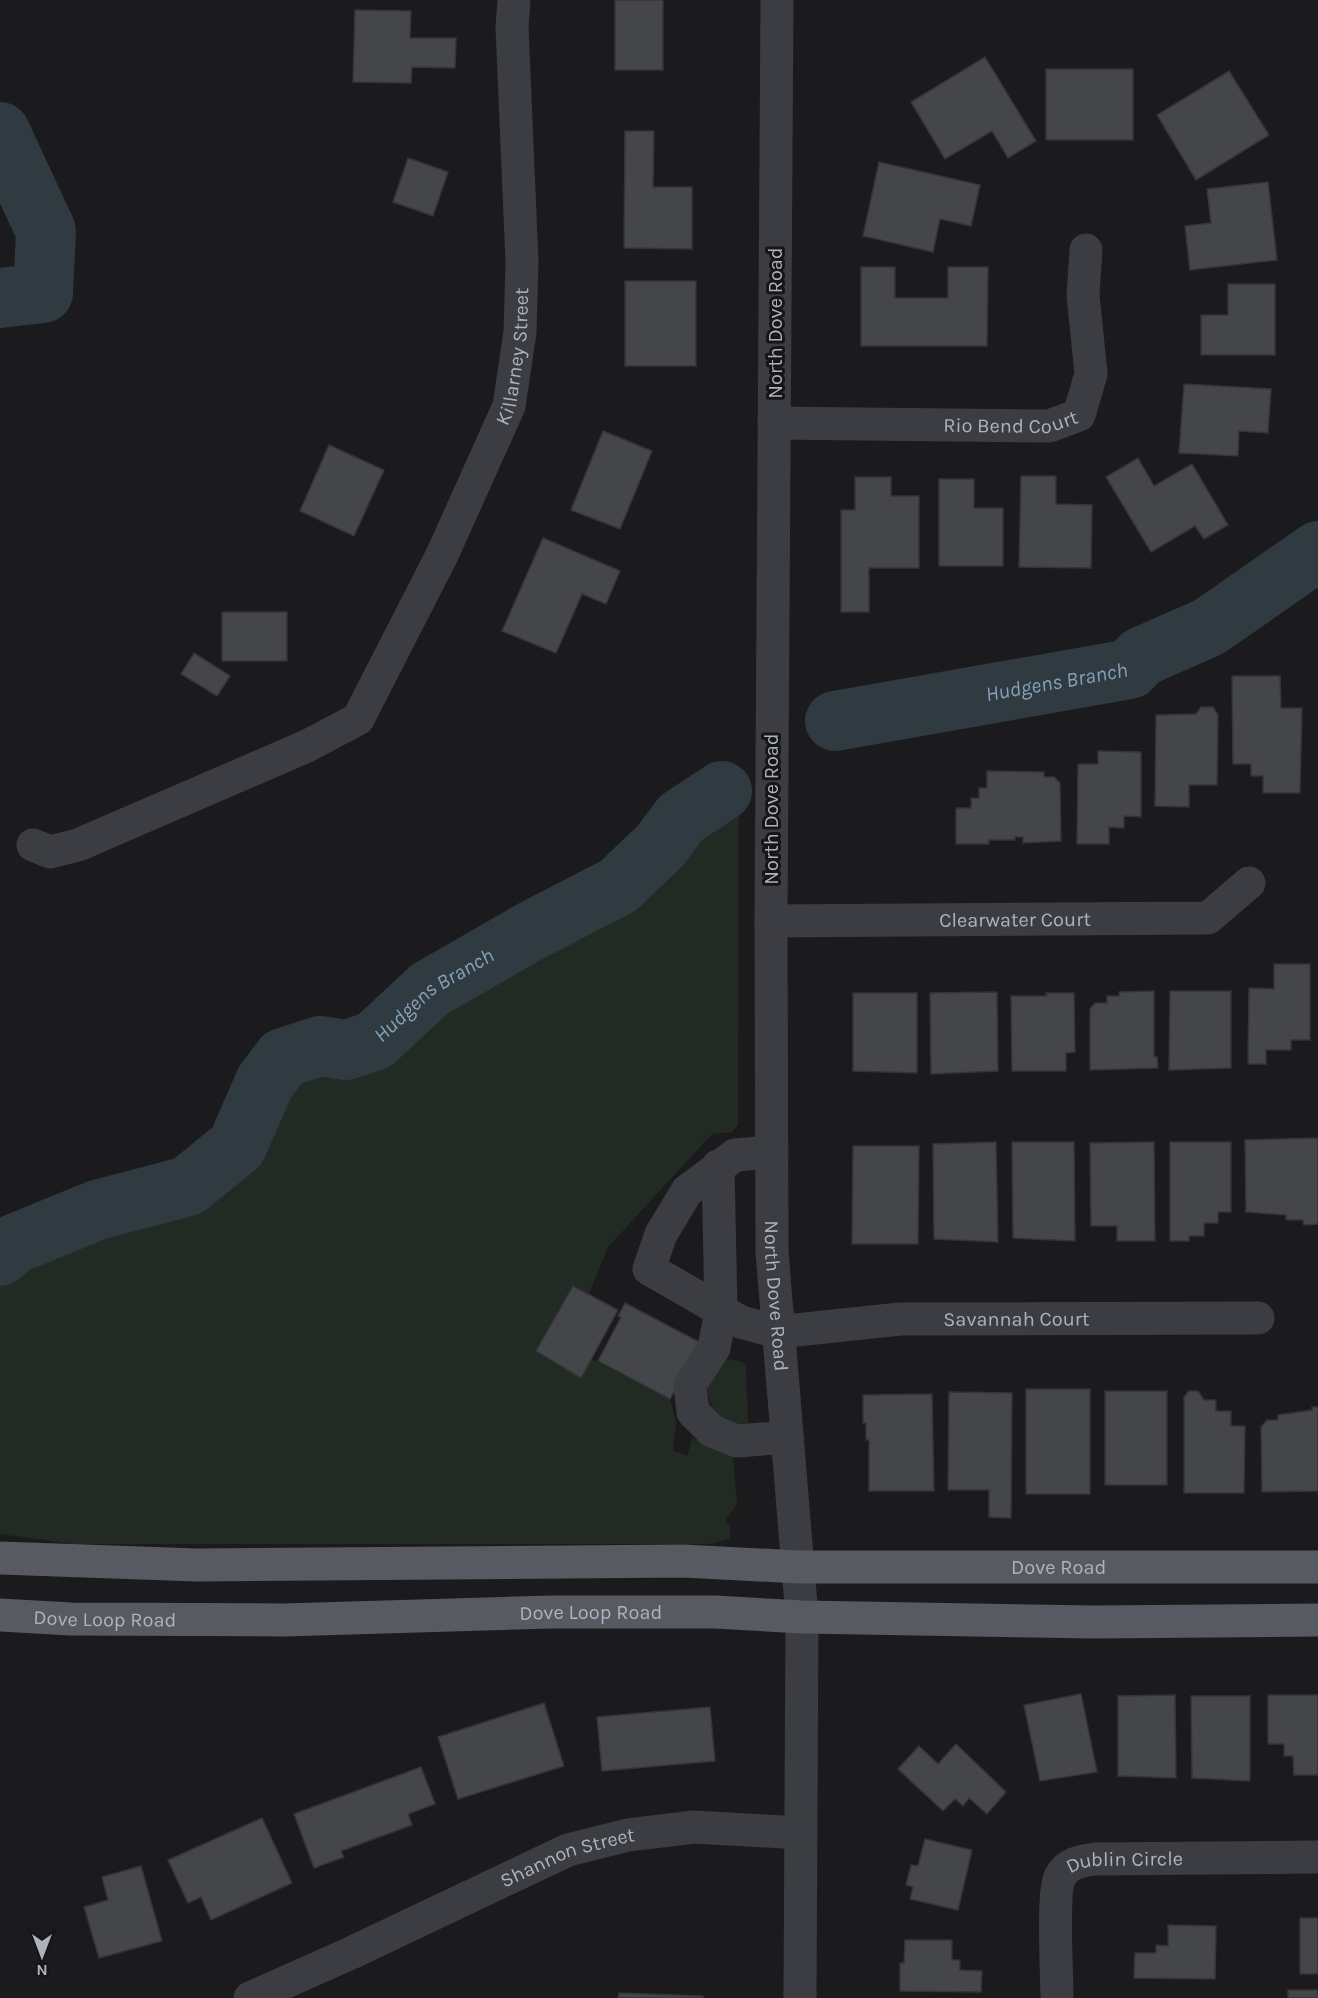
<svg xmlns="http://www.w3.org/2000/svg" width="1318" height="1998" font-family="Karla,sans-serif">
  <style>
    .green { fill: #222b23 }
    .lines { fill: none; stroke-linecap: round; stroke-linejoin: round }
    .river { stroke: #303a41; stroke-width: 60 }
    .building { fill: #45464a; stroke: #353539; stroke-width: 1.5 }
    .minor { stroke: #3c3d42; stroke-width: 33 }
    .major { stroke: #585a61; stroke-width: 33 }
    .labels { text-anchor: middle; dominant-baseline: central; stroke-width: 6; stroke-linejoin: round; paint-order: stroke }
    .street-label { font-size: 20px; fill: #aeb2bc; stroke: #161618 }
    .water-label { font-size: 21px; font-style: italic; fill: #86a1b6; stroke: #161618 }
  </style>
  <rect width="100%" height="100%" fill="#1b1b1d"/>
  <g class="green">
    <path d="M 739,780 L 738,1125 L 732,1132 L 712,1134 L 608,1247 L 589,1294 L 573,1286 L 536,1351 L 591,1359 L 670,1399 L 676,1422 L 673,1451 L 687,1456 L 692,1439 L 732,1446 L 737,1505 L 725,1520 L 730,1527 L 730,1539 L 709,1544 L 74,1544 L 0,1534 L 0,1256 L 14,1244 L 97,1210 L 188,1186 L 237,1146 L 265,1082 L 283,1058 L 320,1046 L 346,1050 L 374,1041 L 430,989 L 531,931 L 618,886 L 660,846 L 681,818 Z"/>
    <path d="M 726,1359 L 743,1362 L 746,1366 L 748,1422 L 746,1428 L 736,1433 C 717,1413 704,1406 709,1377 Z"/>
  </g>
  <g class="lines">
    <g class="river">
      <path d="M 0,132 L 46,231 L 43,293 L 0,298"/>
      <path id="s1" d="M 835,721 L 1130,669 L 1141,657 L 1209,627 L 1318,551"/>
      <path id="s2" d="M 0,1256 L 14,1244 L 97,1210 L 188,1186 L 237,1146 L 265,1082 L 283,1058 L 320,1046 L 346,1050 L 374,1041 L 430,989 L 531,931 L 618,886 L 660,846 L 681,818 L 722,791"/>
    </g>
  </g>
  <g class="building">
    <rect x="615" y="0" width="48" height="70"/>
    <path d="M 355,10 L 411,11 L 410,38 L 456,38 L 455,68 L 412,67 L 411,83 L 353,82 Z"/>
    <path d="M 985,57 L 1036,141 L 1008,158 L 992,131 L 945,159 L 911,102 Z"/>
    <rect x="1046" y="69" width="87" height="71"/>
    <path d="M 1229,71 L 1269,135 L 1196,180 L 1157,115 Z"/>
    <path d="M 625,131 L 654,131 L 653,187 L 692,187 L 692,249 L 624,248 Z"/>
    <path d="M 408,158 L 448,172 L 433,216 L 393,202 Z"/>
    <path d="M 879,162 L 980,185 L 971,226 L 940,219 L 933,252 L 863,236 Z"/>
    <path d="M 1268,182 L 1277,260 L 1190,270 L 1185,226 L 1211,223 L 1207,189 Z"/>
    <path d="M 861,267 L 895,267 L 895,298 L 948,298 L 948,267 L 988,267 L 987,346 L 861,346 Z"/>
    <rect x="625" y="281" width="71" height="85"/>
    <path d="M 1228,284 L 1275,284 L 1275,355 L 1201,355 L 1201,315 L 1228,315 Z"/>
    <path d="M 1184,384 L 1271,389 L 1268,433 L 1239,431 L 1238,456 L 1179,453 Z"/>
    <path d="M 603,431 L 652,451 L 620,529 L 571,510 Z"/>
    <path d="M 329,445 L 384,470 L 354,536 L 300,511 Z"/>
    <path d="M 1138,458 L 1154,486 L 1192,464 L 1228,525 L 1204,539 L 1195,526 L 1151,552 L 1106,477 Z"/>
    <path d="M 1021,476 L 1056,476 L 1056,504 L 1092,505 L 1091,568 L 1019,567 Z"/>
    <path d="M 855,477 L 891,477 L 891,496 L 919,496 L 919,568 L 869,568 L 869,612 L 841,612 L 841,510 L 855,510 Z"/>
    <path d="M 939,479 L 974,479 L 974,508 L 1003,508 L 1003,566 L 939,566 Z"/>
    <path d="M 543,538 L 620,571 L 606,604 L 582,594 L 556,653 L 502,631 Z"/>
    <rect x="222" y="612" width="65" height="49"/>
    <path d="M 194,653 L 230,676 L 217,696 L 181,674 Z"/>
    <path d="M 1232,676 L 1280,676 L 1281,708 L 1302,708 L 1300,793 L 1263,793 L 1263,776 L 1251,776 L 1251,764 L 1233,764 Z"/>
    <path d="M 1201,707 L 1213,707 L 1218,715 L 1217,785 L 1189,785 L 1189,807 L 1155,806 L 1156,715 L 1196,714 Z"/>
    <path d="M 1098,751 L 1141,752 L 1141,817 L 1124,816 L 1124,828 L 1109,827 L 1109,844 L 1077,844 L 1078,764 L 1098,764 Z"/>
    <path d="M 987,771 L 1044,772 L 1044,777 L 1054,777 L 1060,783 L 1061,841 L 1023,843 L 1023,837 L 1015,837 L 1015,840 L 989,840 L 989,844 L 956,844 L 956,808 L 971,808 L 971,798 L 979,798 L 979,788 L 987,788 Z"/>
    <path d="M 1274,964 L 1310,964 L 1310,1040 L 1291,1040 L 1291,1050 L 1266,1050 L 1266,1064 L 1248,1064 L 1249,988 L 1274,989 Z"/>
    <path d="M 1154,991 L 1154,1057 L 1157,1057 L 1158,1068 L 1090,1070 L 1090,1009 L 1095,1003 L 1107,1003 L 1107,996 L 1119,996 L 1119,992 Z"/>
    <path d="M 1170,991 L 1231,991 L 1231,1068 L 1169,1070 Z"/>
    <path d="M 997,992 L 998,1071 L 931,1074 L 930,993 Z"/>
    <path d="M 853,993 L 917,993 L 917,1073 L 853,1071 Z"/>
    <path d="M 1046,993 L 1074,993 L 1075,1052 L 1066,1053 L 1066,1071 L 1012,1071 L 1011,996 L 1047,996 Z"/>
    <path d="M 1318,1138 L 1318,1224 L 1304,1225 L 1303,1220 L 1286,1220 L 1286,1215 L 1246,1212 L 1245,1140 Z"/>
    <path d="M 996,1142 L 998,1242 L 934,1239 L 933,1144 Z"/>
    <path d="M 1012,1142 L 1074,1142 L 1075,1241 L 1013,1238 Z"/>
    <path d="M 1154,1142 L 1155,1241 L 1117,1241 L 1117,1226 L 1091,1226 L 1090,1143 Z"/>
    <path d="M 1170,1142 L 1231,1142 L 1231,1212 L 1218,1212 L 1218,1223 L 1204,1223 L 1204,1236 L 1189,1236 L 1189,1241 L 1170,1241 Z"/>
    <path d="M 853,1146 L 919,1146 L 918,1244 L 852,1244 Z"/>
    <path d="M 573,1286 L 618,1310 L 581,1378 L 536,1351 Z"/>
    <path d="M 625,1303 L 703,1344 L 692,1358 L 670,1399 L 598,1361 L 621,1317 L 618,1316 Z"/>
    <rect x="1026" y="1389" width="64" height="105"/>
    <rect x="1105" y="1391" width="62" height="94"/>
    <path d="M 1189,1391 L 1198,1391 L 1204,1400 L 1216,1400 L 1216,1411 L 1231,1411 L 1231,1426 L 1245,1426 L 1244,1493 L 1184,1493 L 1184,1397 Z"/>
    <path d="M 949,1392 L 1012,1393 L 1011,1518 L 989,1517 L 989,1490 L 948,1490 Z"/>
    <path d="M 932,1394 L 934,1491 L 869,1491 L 869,1440 L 866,1440 L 866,1423 L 863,1423 L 863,1395 Z"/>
    <path d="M 1312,1407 L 1318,1407 L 1318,1491 L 1262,1492 L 1261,1427 L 1267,1420 L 1278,1420 L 1278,1415 L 1312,1410 Z"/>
    <path d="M 1081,1694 L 1097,1772 L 1040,1781 L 1024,1705 Z"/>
    <path d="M 1175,1695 L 1176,1778 L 1118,1776 L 1118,1696 Z"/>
    <path d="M 1268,1695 L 1318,1695 L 1318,1775 L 1294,1775 L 1293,1756 L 1284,1756 L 1284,1744 L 1268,1744 Z"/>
    <path d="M 1191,1696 L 1250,1696 L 1250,1781 L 1192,1778 Z"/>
    <path d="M 544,1703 L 564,1766 L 458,1799 L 438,1737 Z"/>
    <path d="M 710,1707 L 715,1761 L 602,1771 L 597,1717 Z"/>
    <path d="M 956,1744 L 1006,1792 L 987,1814 L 969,1798 L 963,1806 L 955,1799 L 943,1811 L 898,1769 L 919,1746 L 938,1764 Z"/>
    <path d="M 421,1767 L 435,1804 L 408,1814 L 412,1825 L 341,1851 L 344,1857 L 314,1868 L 294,1814 Z"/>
    <path d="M 262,1818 L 292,1883 L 211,1920 L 201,1897 L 188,1903 L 168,1860 Z"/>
    <path d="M 925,1839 L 972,1850 L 958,1910 L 910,1899 L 913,1887 L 906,1885 L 911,1865 L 918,1866 Z"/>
    <path d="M 141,1866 L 162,1941 L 99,1958 L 84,1907 L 108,1900 L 102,1877 Z"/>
    <rect x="1300" y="1918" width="18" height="56"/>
    <path d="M 1168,1925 L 1216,1926 L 1215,1979 L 1134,1978 L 1135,1953 L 1156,1953 L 1156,1945 L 1168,1946 Z"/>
    <path d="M 905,1940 L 952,1940 L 952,1960 L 960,1960 L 960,1970 L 982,1971 L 981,1992 L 900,1991 L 900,1963 L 904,1963 Z"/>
    <rect x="1288" y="1990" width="30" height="8"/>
    <path d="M 619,1993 L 703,1996 L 703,1998 L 618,1998 Z"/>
  </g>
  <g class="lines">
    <g class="minor">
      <path id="s3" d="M 777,0 L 771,921 L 772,1252 L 802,1617 L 800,1998"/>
      <path id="s4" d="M 774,423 L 1049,426 L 1079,415 L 1091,374 L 1083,295 L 1086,250"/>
      <path id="s5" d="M 33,845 L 50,852 L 78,845 L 307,746 L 358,719 L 442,555 L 509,406 L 520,332 L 522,262 L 512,27 L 514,0"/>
      <path id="s6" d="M 771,921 L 1208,918 L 1249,883"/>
      <path id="s7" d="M 772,1152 L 735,1155 L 687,1191 L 661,1234 L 649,1269 L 741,1322 L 777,1332 L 900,1319 L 1258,1318"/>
      <path d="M 718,1166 L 721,1311 L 714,1348 L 690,1385 L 693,1412 L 712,1431 L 737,1441 L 787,1437"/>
      <path id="s8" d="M 250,1998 L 351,1953 L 568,1850 L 628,1835 L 694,1827 L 801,1833"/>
      <path id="s9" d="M 1057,1998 C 1057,1976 1052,1892 1060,1877 C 1067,1863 1081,1861 1095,1859 L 1318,1857"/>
    </g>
    <g class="major">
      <path id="s10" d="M 0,1558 L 197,1565 L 683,1561 L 799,1567 L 1318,1567"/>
      <path id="s11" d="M 0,1615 L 71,1619 L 284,1620 L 552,1612 L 715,1612 L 802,1617 L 1095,1622 L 1318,1620"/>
    </g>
  </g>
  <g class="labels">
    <g class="street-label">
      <text transform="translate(775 323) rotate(-90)">North Dove Road</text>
      <text stroke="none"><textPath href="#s5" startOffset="752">Killarney Street</textPath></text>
      <text stroke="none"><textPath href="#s4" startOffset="237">Rio Bend Court</textPath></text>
      <text transform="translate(771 809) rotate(-90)">North Dove Road</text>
      <text stroke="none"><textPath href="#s6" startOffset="244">Clearwater Court</textPath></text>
      <text stroke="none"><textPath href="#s3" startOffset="1296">North Dove Road</textPath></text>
      <text stroke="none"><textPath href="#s7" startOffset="568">Savannah Court</textPath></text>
      <text stroke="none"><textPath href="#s10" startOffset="1059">Dove Road</textPath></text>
      <text stroke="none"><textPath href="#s11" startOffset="591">Dove Loop Road</textPath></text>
      <text stroke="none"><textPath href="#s11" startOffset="105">Dove Loop Road</textPath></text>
      <text stroke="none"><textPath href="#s8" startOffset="348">Shannon Street</textPath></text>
      <text stroke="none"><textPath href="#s9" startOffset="192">Dublin Circle</textPath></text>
    </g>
    <g class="water-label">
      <text stroke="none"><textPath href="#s1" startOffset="225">Hudgens Branch</textPath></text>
      <text stroke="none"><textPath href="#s2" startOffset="536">Hudgens Branch</textPath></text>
    </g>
  </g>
  <g transform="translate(42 1956) rotate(180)" stroke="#161618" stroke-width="4.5" paint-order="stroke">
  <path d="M0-4.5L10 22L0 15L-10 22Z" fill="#aeb2bc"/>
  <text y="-9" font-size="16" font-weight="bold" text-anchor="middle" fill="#aeb2bc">N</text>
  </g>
</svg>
